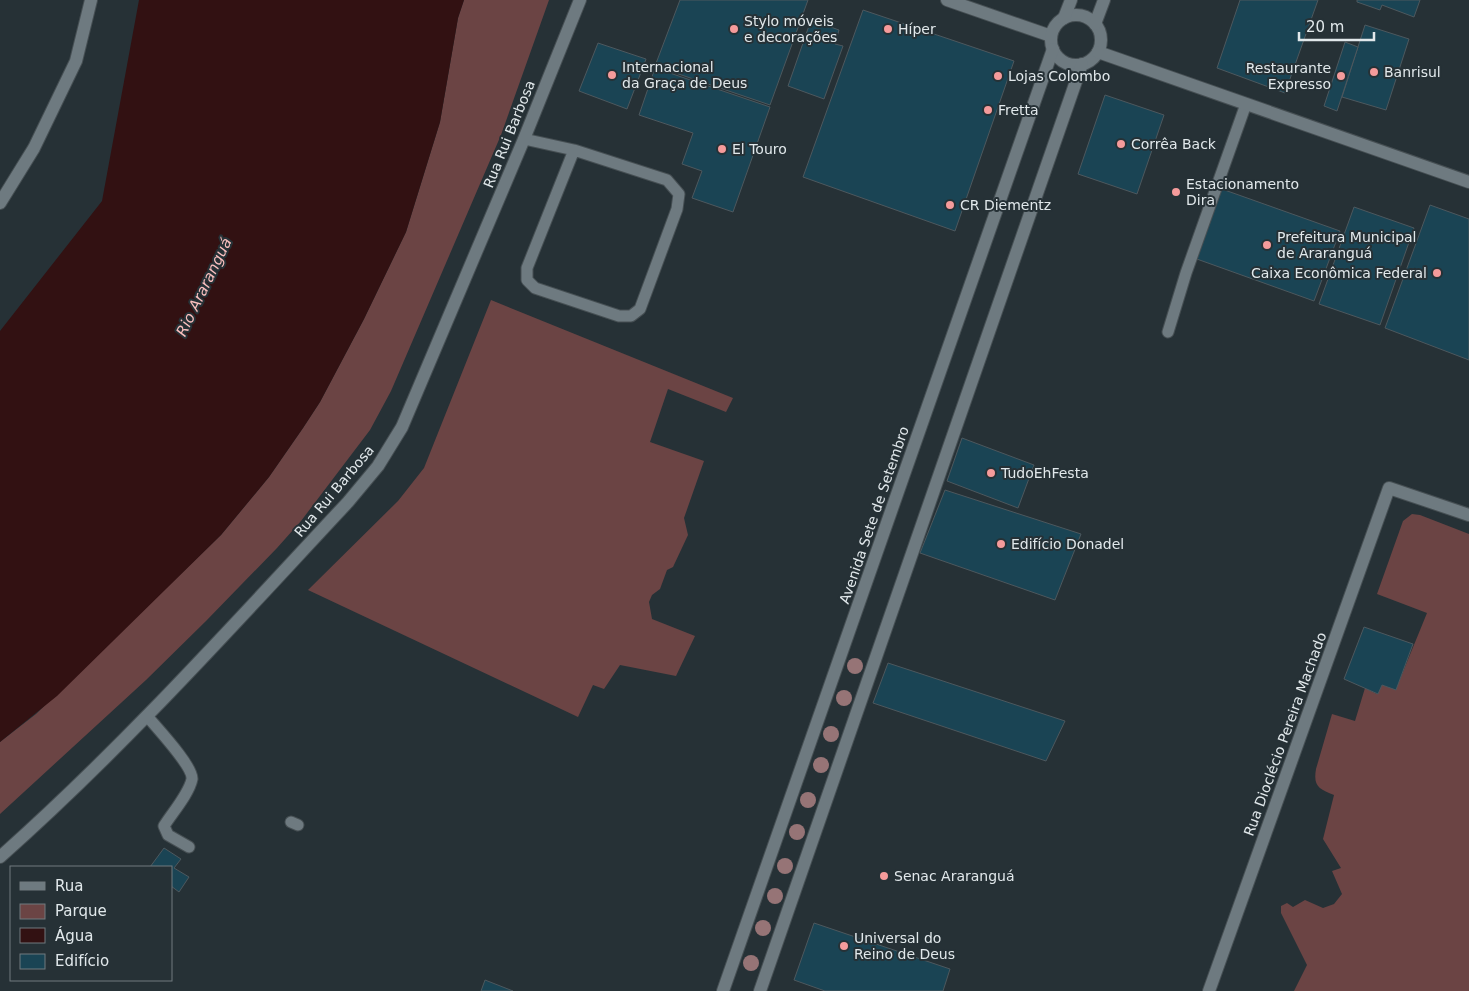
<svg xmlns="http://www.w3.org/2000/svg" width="1469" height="991" font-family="'DejaVu Sans',sans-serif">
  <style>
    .green { fill: #6b4444 }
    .water { fill: #321112 }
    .building { fill: #1a4454; stroke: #4d585e }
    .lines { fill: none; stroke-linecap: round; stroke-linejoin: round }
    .lane-casing { stroke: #464f53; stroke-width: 13 }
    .street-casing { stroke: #464f53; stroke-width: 14 }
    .secondary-casing { stroke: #464f53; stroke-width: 14 }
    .lane { stroke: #6e7a80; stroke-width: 11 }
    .street { stroke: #6e7a80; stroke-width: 12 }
    .secondary { stroke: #6e7a80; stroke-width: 12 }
    .tree { fill: #967476 }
    .poi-dot { fill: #f59b9b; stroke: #263136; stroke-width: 2 }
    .labels { text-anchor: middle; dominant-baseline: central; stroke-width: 4; stroke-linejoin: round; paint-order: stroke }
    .poi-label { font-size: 14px; fill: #e1e8eb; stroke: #263136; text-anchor: start }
    .street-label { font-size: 14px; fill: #e1e8eb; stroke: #263136 }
    .water-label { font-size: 15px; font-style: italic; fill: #fabfbe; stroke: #263136 }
  </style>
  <rect width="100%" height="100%" fill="#263136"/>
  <g class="green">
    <path d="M 464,0 L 549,0 L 501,135 L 391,391 L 370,430 L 301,521 L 277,548 L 206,621 L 146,680 L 0,814 L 0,742 L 36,714 L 221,535 L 269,477 L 303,428 L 320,402 L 364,319 L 406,232 L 440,122 L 458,18 Z"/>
    <path d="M 491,300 L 733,398 L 726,412 L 668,389 L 650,442 L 704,461 L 684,518 L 688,535 L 673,567 L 667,570 L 660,589 L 652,595 L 649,602 L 652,619 L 695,636 L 676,676 L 620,665 L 604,689 L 593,685 L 578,717 L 308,590 L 398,501 L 424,468 Z"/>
    <path d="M 1412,514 L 1420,515 L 1469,534 L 1469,991 L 1294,991 L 1307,965 L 1281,913 L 1281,906 L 1287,903 L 1293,907 L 1305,900 L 1323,908 L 1334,904 L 1342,894 L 1332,871 L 1341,868 L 1323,839 L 1334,795 C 1319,789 1313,786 1316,769 L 1332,714 L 1355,721 L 1365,688 L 1377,694 L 1382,685 L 1396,689 L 1427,613 L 1377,594 L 1403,521 Z"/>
  </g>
  <path class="water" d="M 139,0 L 464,0 L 458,18 L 440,122 L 406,232 L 364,319 L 320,402 L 303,428 L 269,477 L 221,535 L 57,696 L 0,742 L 0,331 L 102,201 Z"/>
  <g class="building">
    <path d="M 680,0 L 808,0 L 770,105 L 655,66 Z"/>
    <path d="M 1240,0 L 1318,0 L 1285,93 L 1217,68 Z"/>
    <path d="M 1357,0 L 1420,0 L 1414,17 L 1382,5 L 1380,10 L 1357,2 Z"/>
    <path d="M 863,10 L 1014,61 L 955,231 L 803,177 Z"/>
    <path d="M 811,20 L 839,30 L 835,44 L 843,46 L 824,99 L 788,86 Z"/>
    <path d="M 1365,25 L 1409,39 L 1386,110 L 1342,97 Z"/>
    <path d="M 1345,42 L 1358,47 L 1337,111 L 1324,106 Z"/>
    <path d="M 598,43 L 646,59 L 627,109 L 579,91 Z"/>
    <path d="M 655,68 L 770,107 L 733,212 L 692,198 L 702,171 L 682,164 L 693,133 L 639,115 Z"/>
    <path d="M 1105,95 L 1164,115 L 1137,194 L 1078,174 Z"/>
    <path d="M 1219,188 L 1340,231 L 1314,301 L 1194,258 Z"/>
    <path d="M 1430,205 L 1469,219 L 1469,360 L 1385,328 Z"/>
    <path d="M 1354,207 L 1414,228 L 1380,325 L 1319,304 Z"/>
    <path d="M 962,438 L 1034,465 L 1018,508 L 947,481 Z"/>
    <path d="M 945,490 L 1081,534 L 1055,600 L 920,553 Z"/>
    <path d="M 1364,627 L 1413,644 L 1396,690 L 1382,685 L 1378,694 L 1344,679 Z"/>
    <path d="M 888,663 L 1065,721 L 1046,761 L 873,703 Z"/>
    <path d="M 164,848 L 181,859 L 174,868 L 189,877 L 179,892 L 171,886 L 171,867 L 150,867 Z"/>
    <path d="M 814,923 L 950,969 L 943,991 L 825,991 L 794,980 Z"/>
    <path d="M 485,980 L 513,991 L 481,991 Z"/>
  </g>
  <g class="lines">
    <defs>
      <g id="lane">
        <path d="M 524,139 L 574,150 L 667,180 L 679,194 L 677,209 L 640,309 L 631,316 L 619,316 L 535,288 L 527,280 L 527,268 L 574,150"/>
        <path d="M 1168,332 L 1186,273 L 1246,104"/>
        <path d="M 147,716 C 156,727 193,766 192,779 C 189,794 172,813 164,826 L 168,835 L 189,847"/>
        <path d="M 291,822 L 298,825"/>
      </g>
      <path id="street" d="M 1209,991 L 1389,488 L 1469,515"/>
      <g id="secondary">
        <path d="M 947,0 L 1051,36"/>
        <circle cx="1076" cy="40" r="25"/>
        <path d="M 1064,18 L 1071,0"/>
        <path d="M 1095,24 L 1104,0"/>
        <path d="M 1098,52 L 1469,182"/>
        <path d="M 0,203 L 34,148 L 76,61 L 91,0"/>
        <path d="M 0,857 C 124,747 235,623 348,502 L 378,466 L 402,427 L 524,139 L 580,0"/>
        <path d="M 723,991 L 1053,49"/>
        <path d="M 760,991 L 1082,64"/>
      </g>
    </defs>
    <use href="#lane" class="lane-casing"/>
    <use href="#street" class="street-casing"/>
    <use href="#secondary" class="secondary-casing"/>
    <use href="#lane" class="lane"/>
    <use href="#street" class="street"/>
    <use href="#secondary" class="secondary"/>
  </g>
  <g class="tree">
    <circle cx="855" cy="666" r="8"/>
    <circle cx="844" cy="698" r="8"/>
    <circle cx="831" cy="734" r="8"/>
    <circle cx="821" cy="765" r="8"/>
    <circle cx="808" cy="800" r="8"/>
    <circle cx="797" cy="832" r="8"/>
    <circle cx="785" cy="866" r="8"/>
    <circle cx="775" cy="896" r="8"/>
    <circle cx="763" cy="928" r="8"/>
    <circle cx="751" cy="963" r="8"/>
  </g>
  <g class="poi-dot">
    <circle cx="734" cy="29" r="5"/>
    <circle cx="888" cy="29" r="5"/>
    <circle cx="1374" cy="72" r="5"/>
    <circle cx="612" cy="75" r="5"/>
    <circle cx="998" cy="76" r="5"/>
    <circle cx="1341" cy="76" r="5"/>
    <circle cx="988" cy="110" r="5"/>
    <circle cx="1121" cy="144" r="5"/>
    <circle cx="722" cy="149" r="5"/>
    <circle cx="1176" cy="192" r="5"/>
    <circle cx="950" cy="205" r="5"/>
    <circle cx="1267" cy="245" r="5"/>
    <circle cx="1437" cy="273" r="5"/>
    <circle cx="991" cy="473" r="5"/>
    <circle cx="1001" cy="544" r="5"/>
    <circle cx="884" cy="876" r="5"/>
    <circle cx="844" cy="946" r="5"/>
  </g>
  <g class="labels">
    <g class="poi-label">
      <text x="744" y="21">Stylo móveis<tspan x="744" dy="16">e decorações</tspan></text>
      <text x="898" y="29">Híper</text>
      <text x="622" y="67">Internacional<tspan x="622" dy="16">da Graça de Deus</tspan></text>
      <text x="1331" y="68" text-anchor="end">Restaurante<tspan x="1331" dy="16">Expresso</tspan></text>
      <text x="1384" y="72">Banrisul</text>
      <text x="1008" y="76">Lojas Colombo</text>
      <text x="998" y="110">Fretta</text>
      <text x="1131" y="144">Corrêa Back</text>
      <text x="732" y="149">El Touro</text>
      <text x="1186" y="184">Estacionamento<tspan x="1186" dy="16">Dira</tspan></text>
      <text x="960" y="205">CR Diementz</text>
      <text x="1277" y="237">Prefeitura Municipal<tspan x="1277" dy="16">de Araranguá</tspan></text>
      <text x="1427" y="273" text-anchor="end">Caixa Econômica Federal</text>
      <text x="1001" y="473">TudoEhFesta</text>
      <text x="1011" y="544">Edifício Donadel</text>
      <text x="894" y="876">Senac Araranguá</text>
      <text x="854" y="938">Universal do<tspan x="854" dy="16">Reino de Deus</tspan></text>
    </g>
    <g class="street-label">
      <text transform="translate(509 134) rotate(-68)">Rua Rui Barbosa</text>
      <text transform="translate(334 491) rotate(-50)">Rua Rui Barbosa</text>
      <text transform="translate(874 515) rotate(-71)">Avenida Sete de Setembro</text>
      <text transform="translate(1285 734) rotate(-70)">Rua Dioclécio Pereira Machado</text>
    </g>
    <g class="water-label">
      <text transform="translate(204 287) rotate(-64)">Rio Araranguá</text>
    </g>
  </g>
  <rect x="10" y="866" width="162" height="115" fill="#263136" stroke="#717a7e"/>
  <rect x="20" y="882" width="25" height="8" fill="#6e7a80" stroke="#717a7e"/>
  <text x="55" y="891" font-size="15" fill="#e1e8eb">Rua</text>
  <rect x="20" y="904" width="25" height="15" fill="#6b4444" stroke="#717a7e"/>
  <text x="55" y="916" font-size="15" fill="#e1e8eb">Parque</text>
  <rect x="20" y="928" width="25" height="15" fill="#321112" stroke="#717a7e"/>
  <text x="55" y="941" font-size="15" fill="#e1e8eb">Água</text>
  <rect x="20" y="954" width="25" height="15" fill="#1a4454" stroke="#717a7e"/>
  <text x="55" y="966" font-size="15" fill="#e1e8eb">Edifício</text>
  <path d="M1299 32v8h75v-8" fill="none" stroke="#e1e8eb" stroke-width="2.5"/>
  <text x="1306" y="32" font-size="15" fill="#e1e8eb" stroke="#263136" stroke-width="4" paint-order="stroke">20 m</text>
</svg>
